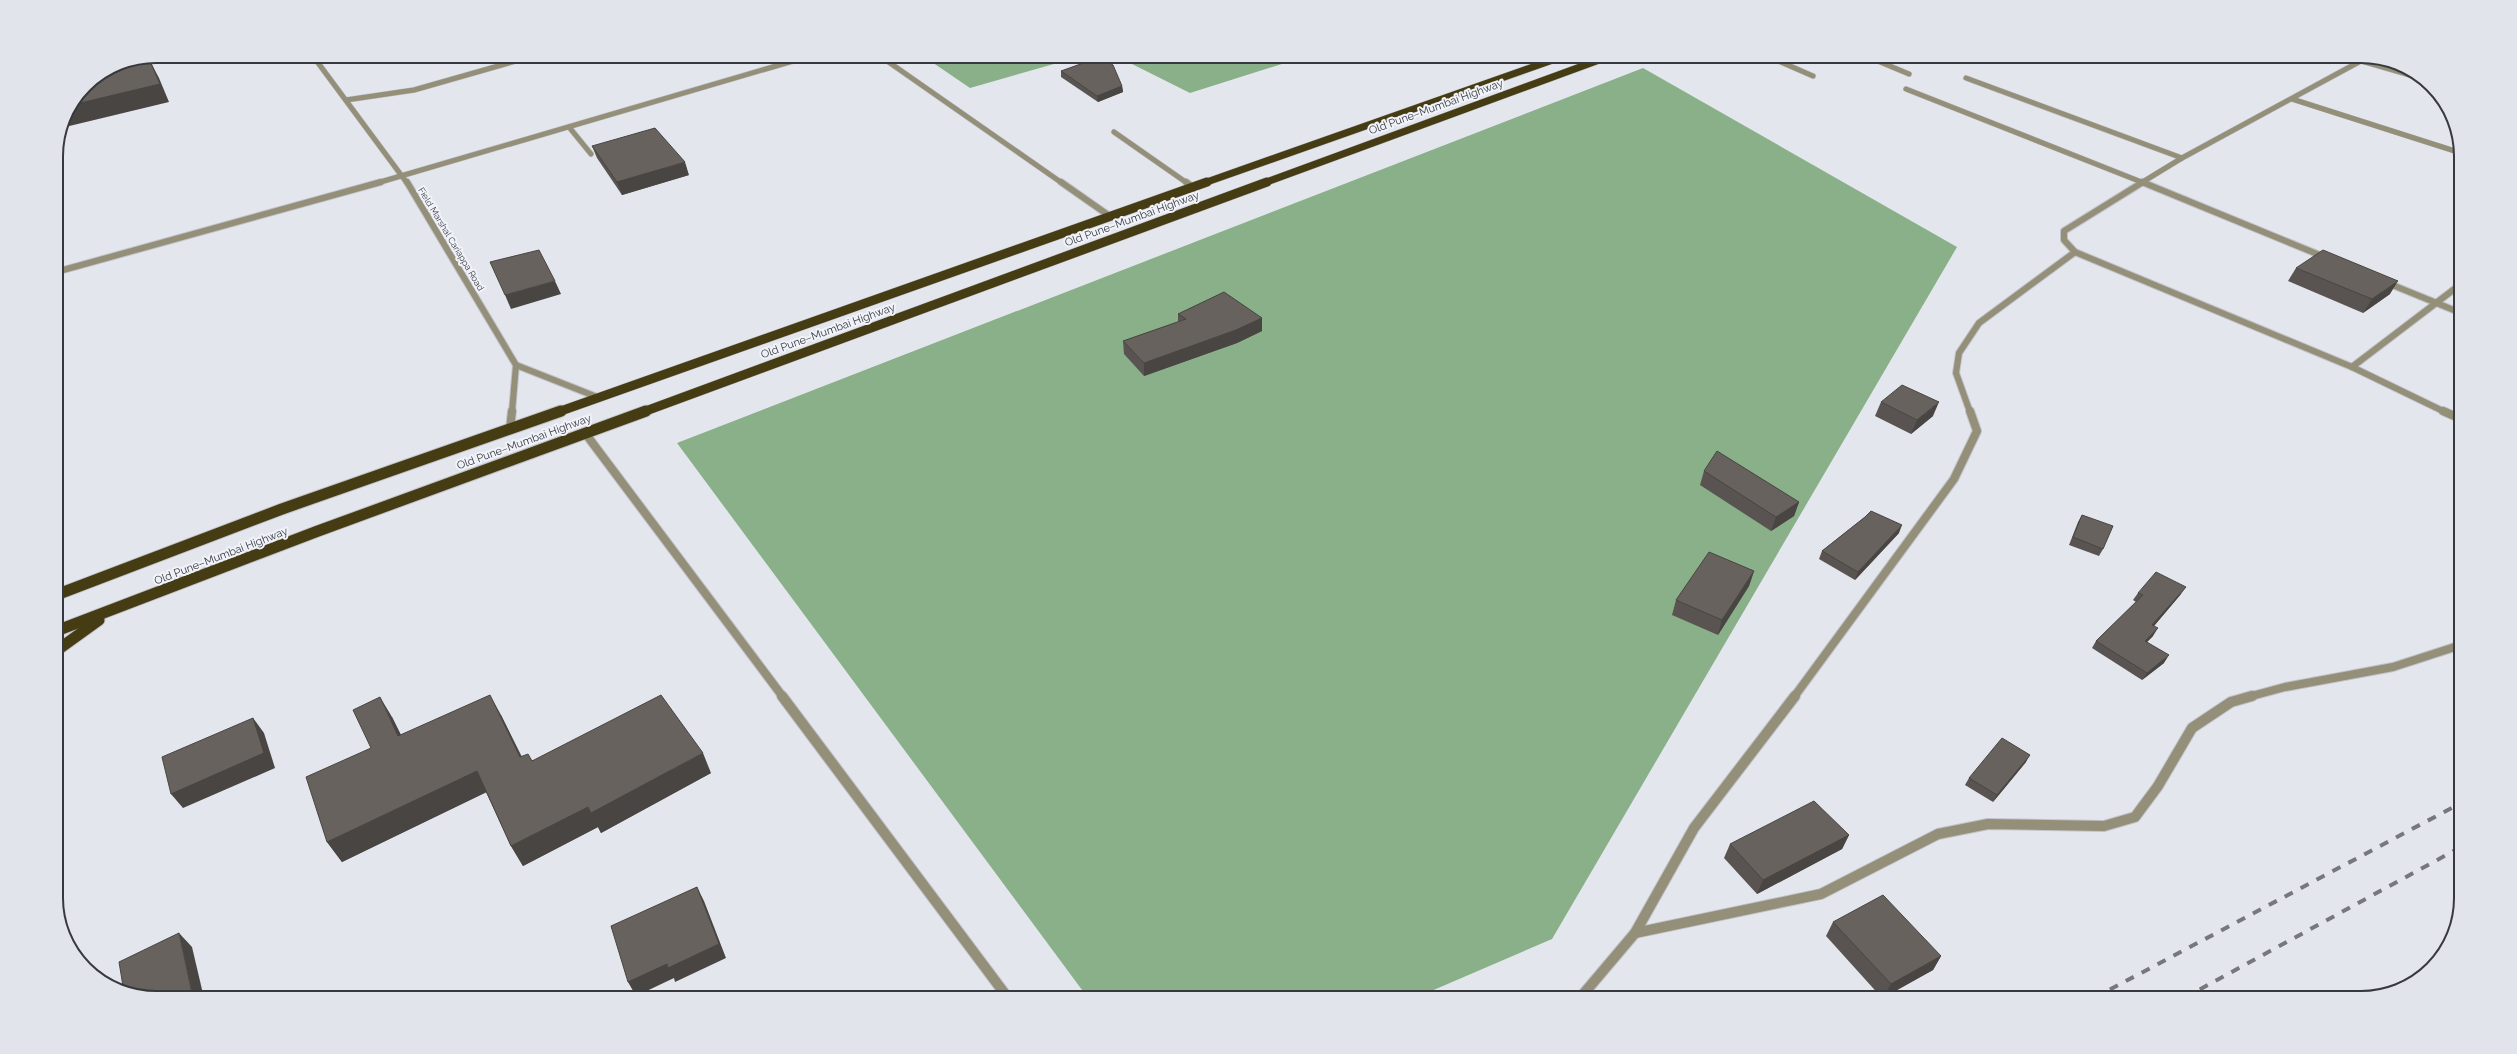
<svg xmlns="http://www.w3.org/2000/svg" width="2517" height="1054" font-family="Raleway,sans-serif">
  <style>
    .forest { fill: #89b089 }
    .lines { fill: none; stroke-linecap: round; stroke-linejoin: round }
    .service-far1-casing { stroke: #c2c3ca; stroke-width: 6 }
    .service-casing { stroke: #c2c3ca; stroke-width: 8 }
    .minor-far3-casing { stroke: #c2c3ca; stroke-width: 6 }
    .minor-far2-casing { stroke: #c2c3ca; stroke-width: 8 }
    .minor-far1-casing { stroke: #c2c3ca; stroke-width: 10 }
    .minor-casing { stroke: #c2c3ca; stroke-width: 12 }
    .tertiary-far2-casing { stroke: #c2c3ca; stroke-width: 6 }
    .tertiary-far1-casing { stroke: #c2c3ca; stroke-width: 8 }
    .tertiary-casing { stroke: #c2c3ca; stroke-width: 10 }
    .trunk-far2-casing { stroke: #c2c3ca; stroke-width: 8 }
    .trunk-far1-casing { stroke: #c2c3ca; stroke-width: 10 }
    .trunk-casing { stroke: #c2c3ca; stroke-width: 13 }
    .service-far1 { stroke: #948f79; stroke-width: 5 }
    .service { stroke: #948f79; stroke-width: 6 }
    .minor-far3 { stroke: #948f79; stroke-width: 5 }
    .minor-far2 { stroke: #948f79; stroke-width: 6 }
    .minor-far1 { stroke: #948f79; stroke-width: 8 }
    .minor { stroke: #948f79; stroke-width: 10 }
    .tertiary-far2 { stroke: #948f79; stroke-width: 5 }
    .tertiary-far1 { stroke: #948f79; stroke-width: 6 }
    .tertiary { stroke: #948f79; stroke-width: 8 }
    .trunk-far2 { stroke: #453c14; stroke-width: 7 }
    .trunk-far1 { stroke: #453c14; stroke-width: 9 }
    .trunk { stroke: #453c14; stroke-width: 11 }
    .rail { stroke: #77787d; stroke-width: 4; stroke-dasharray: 9 9; stroke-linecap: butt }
    .wall { fill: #595451 }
    .shaded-wall { fill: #484542 }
    .building { fill: #67625e; stroke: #484542 }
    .labels { text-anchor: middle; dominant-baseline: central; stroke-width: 4; stroke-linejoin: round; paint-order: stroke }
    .far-street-label { font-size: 9px; fill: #38393c; stroke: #f1f3fa }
    .street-label { font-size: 11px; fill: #38393c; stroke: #f1f3fa }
    .rim { fill: none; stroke: #38393c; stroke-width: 2 }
  </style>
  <rect width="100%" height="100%" fill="#e4e6ed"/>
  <g class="forest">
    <path d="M 923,56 L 1082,56 L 970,88 Z"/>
    <path d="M 1116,56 L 1307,56 L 1190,93 Z"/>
    <path d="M 1643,68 L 1957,247 L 1552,939 L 1415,998 L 1088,998 L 677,443 Z"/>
  </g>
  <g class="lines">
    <defs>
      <path id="service-far1" d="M 1114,132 L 1187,183"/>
      <path id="service" d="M 1186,182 L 1194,188"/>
      <g id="minor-far3">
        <path d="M 880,56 L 1062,183"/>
        <path d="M 1767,56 L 1813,76"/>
        <path d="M 1866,56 L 1909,74"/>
        <path d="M 2362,61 L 2417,77"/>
        <path d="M 1966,78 L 2182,158"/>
        <path d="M 1906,89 L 2144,183"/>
        <path d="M 2292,99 L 2461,153"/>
        <path d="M 346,100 L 414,90 L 533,56"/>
        <path d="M 569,127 L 591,154"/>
        <path d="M 377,183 L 810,56"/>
        <path d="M 2141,183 L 2182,158 L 2368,57"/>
      </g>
      <g id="minor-far2">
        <path d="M 1061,182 L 1111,217"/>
        <path d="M 2142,182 L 2327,258"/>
        <path d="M 2075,252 L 2352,367 L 2445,412"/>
        <path d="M 56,272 L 381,182"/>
        <path d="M 2385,282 L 2461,313"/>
        <path d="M 2352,367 L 2461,284"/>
        <path d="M 1970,412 L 1956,373 L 1959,353 L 1979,323 L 2075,252 L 2064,240 L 2064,231 L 2143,182"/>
      </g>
      <g id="minor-far1">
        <path d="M 2443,411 L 2461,419"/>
        <path d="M 585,433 L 783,697"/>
        <path d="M 1794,697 L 1954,479 L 1977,431 L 1970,411"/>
        <path d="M 2248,697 L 2285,687 L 2393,667 L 2461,645"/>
      </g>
      <g id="minor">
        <path d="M 782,696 L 1008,998"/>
        <path d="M 1635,933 L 1821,894 L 1938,834 L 1988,824 L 2104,826 L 2135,817 L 2158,786 L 2192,728 L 2231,702 L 2252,696"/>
        <path d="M 1580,998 L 1635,933 L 1694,828 L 1795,696"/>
      </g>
      <path id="tertiary-far2" d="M 313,56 L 407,183"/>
      <g id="tertiary-far1">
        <path d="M 407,182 L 516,365 L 597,397"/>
        <path d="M 512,412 L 516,365"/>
      </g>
      <path id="tertiary" d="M 510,429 L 512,411"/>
      <g id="trunk-far2">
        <path d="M 1204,183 L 1564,56"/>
        <path d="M 1264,183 L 1610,56"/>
      </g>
      <g id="trunk-far1">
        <path d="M 558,412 L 1207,182"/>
        <path d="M 643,412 L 1267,182"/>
      </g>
      <g id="trunk">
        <path d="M 56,595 L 282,509 L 561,411"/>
        <path d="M 56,631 L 318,531 L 646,411"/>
        <path d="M 56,651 L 99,620"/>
      </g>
    </defs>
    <use href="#service-far1" class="service-far1-casing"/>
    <use href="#service" class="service-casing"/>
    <use href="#minor-far3" class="minor-far3-casing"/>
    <use href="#minor-far2" class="minor-far2-casing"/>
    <use href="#minor-far1" class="minor-far1-casing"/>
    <use href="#minor" class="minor-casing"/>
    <use href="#tertiary-far2" class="tertiary-far2-casing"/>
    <use href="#tertiary-far1" class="tertiary-far1-casing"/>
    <use href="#tertiary" class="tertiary-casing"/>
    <use href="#trunk-far2" class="trunk-far2-casing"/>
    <use href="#trunk-far1" class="trunk-far1-casing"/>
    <use href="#trunk" class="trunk-casing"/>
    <use href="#service-far1" class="service-far1"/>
    <use href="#service" class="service"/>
    <use href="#minor-far3" class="minor-far3"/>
    <use href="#minor-far2" class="minor-far2"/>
    <use href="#minor-far1" class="minor-far1"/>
    <use href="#minor" class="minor"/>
    <use href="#tertiary-far2" class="tertiary-far2"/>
    <use href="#tertiary-far1" class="tertiary-far1"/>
    <use href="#tertiary" class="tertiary"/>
    <use href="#trunk-far2" class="trunk-far2"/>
    <use href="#trunk-far1" class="trunk-far1"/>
    <use href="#trunk" class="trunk"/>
    <g class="rail">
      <path d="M 2094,998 L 2461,803"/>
      <path d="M 2184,998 L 2461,847"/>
    </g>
  </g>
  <g class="wall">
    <path d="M 1061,71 L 1122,86 L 1123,92 L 1098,102 L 1061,77 Z"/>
    <path d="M 592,146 L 689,175 L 622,195 L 597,158 Z"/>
    <path d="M 2296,268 L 2390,294 L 2363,313 L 2288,281 Z"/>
    <path d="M 1178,314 L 1262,318 L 1262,331 L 1237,343 L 1144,376 L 1124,354 L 1123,341 L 1178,322 Z"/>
    <path d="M 1881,402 L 1933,416 L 1911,434 L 1875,416 Z"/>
    <path d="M 1704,471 L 1799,502 L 1794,516 L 1771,531 L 1700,485 Z"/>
    <path d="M 2082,515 L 2103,549 L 2099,556 L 2069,545 L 2078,522 Z"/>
    <path d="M 1865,517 L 1899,533 L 1855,580 L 1819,559 L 1822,551 Z"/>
    <path d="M 1754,571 L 1749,586 L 1718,635 L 1672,615 L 1676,600 Z"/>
    <path d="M 2138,593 L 2181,594 L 2154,626 L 2153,636 L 2147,642 L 2164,663 L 2142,680 L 2092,648 L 2096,641 L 2136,602 L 2133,600 Z"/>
    <path d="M 501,715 L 522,757 L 532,760 L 711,773 L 601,833 L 598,827 L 523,866 L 511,846 L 486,792 L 342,862 L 327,842 L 392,717 L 401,735 Z"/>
    <path d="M 2026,762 L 1993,802 L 1965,785 L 1969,778 Z"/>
    <path d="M 1849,835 L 1842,849 L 1757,894 L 1724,858 L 1730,844 Z"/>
    <path d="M 1833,922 L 1941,956 L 1933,970 L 1882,998 L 1826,936 Z"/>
  </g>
  <g class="shaded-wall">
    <path d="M 150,61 L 159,78 L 169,102 L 61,128 L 64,117 L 72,105 Z"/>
    <path d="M 1122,86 L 1123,92 L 1098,102 L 1097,96 Z"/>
    <path d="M 685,162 L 689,175 L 622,195 L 617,182 Z"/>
    <path d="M 555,281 L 561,294 L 511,309 L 505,295 Z"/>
    <path d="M 2398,281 L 2390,294 L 2363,313 L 2372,299 Z"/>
    <path d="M 1262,318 L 1262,331 L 1237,343 L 1144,376 L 1144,363 Z"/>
    <path d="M 1939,402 L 1933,416 L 1911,434 L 1917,420 Z"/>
    <path d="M 1799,502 L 1794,516 L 1771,531 L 1776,517 Z"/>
    <path d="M 1902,525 L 1899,533 L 1855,580 L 1858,572 Z"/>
    <path d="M 1754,571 L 1749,586 L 1718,635 L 1722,620 Z"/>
    <path d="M 2186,587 L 2181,594 L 2148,633 L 2152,625 Z"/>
    <path d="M 56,597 L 60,601 L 56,608 Z"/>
    <path d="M 2158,628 L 2153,636 L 2141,648 L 2145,641 Z"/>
    <path d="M 2169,655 L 2164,663 L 2142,680 L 2147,673 Z"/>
    <path d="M 490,695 L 501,715 L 531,777 L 520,757 Z"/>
    <path d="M 380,697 L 392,717 L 411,756 L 398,736 Z"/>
    <path d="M 253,718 L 264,733 L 275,768 L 183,808 L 171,794 Z"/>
    <path d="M 703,753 L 711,773 L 601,833 L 591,813 Z"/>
    <path d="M 2030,755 L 2026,762 L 1993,802 L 1997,795 Z"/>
    <path d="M 477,771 L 489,791 L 342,862 L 327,842 Z"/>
    <path d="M 588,807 L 598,827 L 523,866 L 511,846 Z"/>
    <path d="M 1849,835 L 1842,849 L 1757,894 L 1763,880 Z"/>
    <path d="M 697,887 L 704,901 L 726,958 L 675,982 L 674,978 L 636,996 L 628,982 Z"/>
    <path d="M 179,933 L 192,947 L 204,998 L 193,998 Z"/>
    <path d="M 1941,956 L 1933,970 L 1883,998 L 1891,984 Z"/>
  </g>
  <g class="building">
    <path d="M 1100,57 L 1113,65 L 1122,86 L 1097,96 L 1061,71 Z"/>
    <path d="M 150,61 L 160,84 L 72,105 L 85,85 L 106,72 Z"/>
    <path d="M 655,128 L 685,162 L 617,182 L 592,146 Z"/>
    <path d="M 539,250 L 555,281 L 505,295 L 490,262 Z"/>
    <path d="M 2323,250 L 2398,281 L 2372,299 L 2296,268 Z"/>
    <path d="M 1224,292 L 1262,318 L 1236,330 L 1144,363 L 1123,341 L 1186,319 L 1178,314 Z"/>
    <path d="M 1902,385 L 1939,402 L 1917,420 L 1881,402 Z"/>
    <path d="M 1717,451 L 1799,502 L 1776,517 L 1704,471 Z"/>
    <path d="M 1871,511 L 1902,525 L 1858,572 L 1822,551 L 1865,517 Z"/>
    <path d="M 2082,515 L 2113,526 L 2103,549 L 2073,537 Z"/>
    <path d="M 1709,552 L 1754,571 L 1722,620 L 1676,600 Z"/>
    <path d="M 2156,572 L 2186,587 L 2152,625 L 2158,628 L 2145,641 L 2169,655 L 2147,673 L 2096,641 L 2143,595 L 2138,593 Z"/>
    <path d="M 490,695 L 520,757 L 528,754 L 532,761 L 661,695 L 703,753 L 591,813 L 588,807 L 511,846 L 477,771 L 327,842 L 306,777 L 371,748 L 353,710 L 380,697 L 398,736 Z"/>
    <path d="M 253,718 L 264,753 L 171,794 L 162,757 Z"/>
    <path d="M 2002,738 L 2030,755 L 1997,795 L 1969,778 Z"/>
    <path d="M 1814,801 L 1849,835 L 1763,880 L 1730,844 Z"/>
    <path d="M 697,887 L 719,944 L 668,968 L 667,964 L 628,982 L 611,926 Z"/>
    <path d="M 1883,895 L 1941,956 L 1891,984 L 1833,922 Z"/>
    <path d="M 179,933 L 193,998 L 156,998 L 124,992 L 119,962 Z"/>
  </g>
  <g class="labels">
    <g class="far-street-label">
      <text transform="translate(451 239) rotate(59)">Field Marshal Cariappa Road</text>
    </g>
    <g class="street-label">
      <text transform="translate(1436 107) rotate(-20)">Old Pune–Mumbai Highway</text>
      <text transform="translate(1132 219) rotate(-20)">Old Pune–Mumbai Highway</text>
      <text transform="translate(828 331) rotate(-20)">Old Pune–Mumbai Highway</text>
      <text transform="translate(524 442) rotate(-20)">Old Pune–Mumbai Highway</text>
      <text transform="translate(221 556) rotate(-21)">Old Pune–Mumbai Highway</text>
    </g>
  </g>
  <path d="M0 0H2517V1054H0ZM156 63H2361A93 93 0 0 1 2454 156V898A93 93 0 0 1 2361 991H156A93 93 0 0 1 63 898V156A93 93 0 0 1 156 63Z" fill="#e2e4eb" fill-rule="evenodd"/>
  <path class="rim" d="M156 63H2361A93 93 0 0 1 2454 156V898A93 93 0 0 1 2361 991H156A93 93 0 0 1 63 898V156A93 93 0 0 1 156 63Z"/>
</svg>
